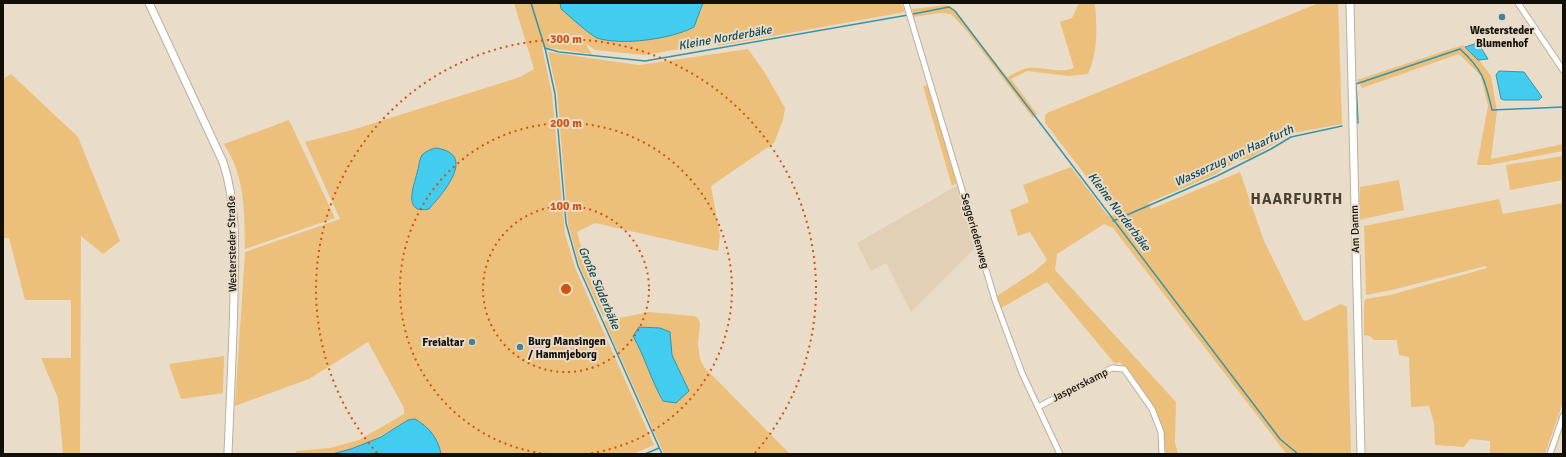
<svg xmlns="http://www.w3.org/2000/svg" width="1566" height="457" font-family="Signika,sans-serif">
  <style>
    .built { fill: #e1d0b6 }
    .green { fill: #ecc07b }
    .water { fill: #42cdf0; stroke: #3494aa }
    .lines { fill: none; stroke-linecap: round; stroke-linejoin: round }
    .stream { stroke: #3494aa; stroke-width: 1.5 }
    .minor-casing { stroke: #bcb09d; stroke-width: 7 }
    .secondary-casing { stroke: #bcb09d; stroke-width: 9 }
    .minor { stroke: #fff; stroke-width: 5 }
    .secondary { stroke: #fff; stroke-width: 7 }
    .ring { fill: none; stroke: #d3520c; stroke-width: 2; stroke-dasharray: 2 4 }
    .poi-dot { fill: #428395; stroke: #e9dcc9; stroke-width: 1.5 }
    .labels { text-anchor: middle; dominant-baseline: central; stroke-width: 4; stroke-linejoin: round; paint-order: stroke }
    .poi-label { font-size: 11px; font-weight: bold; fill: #120e08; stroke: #e9dcc9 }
    .street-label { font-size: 11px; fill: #120e08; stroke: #e9dcc9 }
    .water-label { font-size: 12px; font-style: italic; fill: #104b5a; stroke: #e9dcc9 }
    .district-label { font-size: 15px; font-weight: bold; letter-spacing: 1px; fill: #4a4030; stroke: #e9dcc9 }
    .centre { fill: #d3520c; stroke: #e9dcc9; stroke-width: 2 }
    .ring-label { font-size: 12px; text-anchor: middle; font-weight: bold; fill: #d3520c; stroke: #e9dcc9; stroke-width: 4; stroke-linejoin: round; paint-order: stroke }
  </style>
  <rect width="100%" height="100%" fill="#e9dcc9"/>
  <path class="built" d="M 958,185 L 976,247 L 911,312 L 886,263 L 871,271 L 857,243 Z"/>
  <g class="green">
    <path d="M 514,3 L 560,3 L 561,9 L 587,30 L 701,12 L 703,3 L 901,3 L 905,12 L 718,46 L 717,43 L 644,55 L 595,50 L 585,43 L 592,54 L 542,47 L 552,94 L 565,234 L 576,270 L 654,445 L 633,454 L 441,454 L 435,437 L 408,420 C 384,435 359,450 331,454 C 320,456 307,454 296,454 L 296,451 L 330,448 L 359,440 L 404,414 L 404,408 L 368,342 L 309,379 L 235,406 L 245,252 L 340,219 L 305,142 L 352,130 L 520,77 L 534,69 Z"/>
    <path d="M 1079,3 L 1094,3 L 1095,5 C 1097,28 1098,52 1088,74 L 1069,76 L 1027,71 L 1011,79 L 1037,114 L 1033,118 L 966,30 L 951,14 L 940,13 L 914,17 L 912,9 L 946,5 L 952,7 L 1007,77 C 1014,74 1021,69 1028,68 C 1043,66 1060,74 1074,68 L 1060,22 L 1072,18 Z"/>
    <path d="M 1319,3 L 1338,3 L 1342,124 L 1293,133 L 1250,158 L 1237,161 L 1214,175 L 1148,203 L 1151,209 L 1240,172 L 1264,241 L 1303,320 L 1306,321 L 1341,304 L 1347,307 L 1351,454 L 1289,454 L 1285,452 L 1113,228 L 1104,224 L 1057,254 L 1055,270 L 1176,402 L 1175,443 L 1178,454 L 1166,454 L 1161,429 L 1144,393 L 1120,362 L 1115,364 L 1047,282 L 1001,308 L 997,296 L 1035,271 L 1047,260 L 1030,232 L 1018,236 L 1010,210 L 1029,202 L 1023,185 L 1071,167 L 1108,216 L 1116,215 L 1045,123 L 1045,116 L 1047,113 Z"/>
    <path d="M 1463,45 L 1477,57 L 1491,76 L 1497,111 L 1491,159 L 1563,144 L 1563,151 L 1489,165 L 1477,165 L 1488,106 L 1481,76 L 1459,54 L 1362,88 L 1357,80 Z"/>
    <path d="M 748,49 L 765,73 L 785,108 L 783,120 L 774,143 L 711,186 L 720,236 L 718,251 L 595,223 L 577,232 L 587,267 L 610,312 L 603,317 L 580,267 L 568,224 L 557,92 L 548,52 L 639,65 Z"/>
    <path d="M 11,74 L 78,137 L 120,241 L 103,254 L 81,236 L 80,454 L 63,454 L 58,398 L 41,358 L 71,358 L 71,300 L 25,300 L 9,238 L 3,238 L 3,79 Z"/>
    <path d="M 929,85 L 958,182 L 952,186 L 923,86 Z"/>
    <path d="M 289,120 L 335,218 L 245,249 C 244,210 246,179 224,144 Z"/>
    <path d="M 1563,156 L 1563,180 L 1510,190 L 1506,165 Z"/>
    <path d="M 1399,180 L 1404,210 L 1359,220 L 1360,187 Z"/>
    <path d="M 1499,199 L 1503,214 L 1563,203 L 1563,402 L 1545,454 L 1490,454 L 1490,441 L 1470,439 L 1464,447 L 1435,445 L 1434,423 L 1429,406 L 1411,407 L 1409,357 L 1399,355 L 1397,340 L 1374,340 L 1370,336 L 1364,335 L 1364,302 L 1366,299 L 1390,295 L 1487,268 L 1486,266 L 1392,290 L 1366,295 L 1364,226 Z"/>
    <path d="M 649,312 L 694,316 L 698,318 L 700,323 L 698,344 L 700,359 L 704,367 L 790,454 L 664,454 L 604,321 Z"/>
    <path d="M 224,356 L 223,393 L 181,399 L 169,364 Z"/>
  </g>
  <g class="water">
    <path d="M 560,3 L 703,3 L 694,27 C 672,39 621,46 597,38 C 590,35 568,15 561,9 Z"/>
    <path d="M 1478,43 L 1488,59 L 1478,60 L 1465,47 Z"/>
    <path d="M 1499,71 L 1524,72 L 1542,97 L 1539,100 L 1504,100 L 1501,99 L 1496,75 Z"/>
    <path d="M 436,148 C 478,154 443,193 429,209 C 402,215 414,185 417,173 C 419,167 419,160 422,155 C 426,151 431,149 436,148 Z"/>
    <path d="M 639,327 L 660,328 L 670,332 L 672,355 L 689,391 L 676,403 L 663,401 C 651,380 645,357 633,336 Z"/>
    <path d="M 415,419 C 429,427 438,438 441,454 L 332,454 L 351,449 L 381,437 L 408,420 Z"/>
  </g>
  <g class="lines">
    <g class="stream">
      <path d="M 531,3 L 545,48 L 555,94 L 566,223 L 578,266 L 662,454"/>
      <path d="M 913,14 L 949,7 L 955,11 L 1280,439 L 1298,454"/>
      <path d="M 545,48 L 559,52 L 645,61 L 908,15"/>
      <path d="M 1358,123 L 1356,84 L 1460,49 C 1483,70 1485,80 1492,110 L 1563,107"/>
      <path d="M 1113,221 L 1217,176 L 1271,149 L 1291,137 L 1342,126"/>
      <path d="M 645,454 L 659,448"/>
    </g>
    <defs>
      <g id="minor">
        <path d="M 906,3 L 995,300 L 1022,373 L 1060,454"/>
        <path d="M 1518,3 L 1563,70"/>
        <path d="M 1038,407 L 1112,368 L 1124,369 L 1152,409 L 1161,432 L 1162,454"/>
        <path d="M 1550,454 L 1563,416"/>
      </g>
      <g id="secondary">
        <path d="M 149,3 L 223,162 C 237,204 235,251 234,295 C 233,348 230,401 228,454"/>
        <path d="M 1350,3 L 1361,454"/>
      </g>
    </defs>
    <use href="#minor" class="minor-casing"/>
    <use href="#secondary" class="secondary-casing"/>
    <use href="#minor" class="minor"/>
    <use href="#secondary" class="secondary"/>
  </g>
  <g class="ring">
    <circle cx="566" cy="289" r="83"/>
    <path d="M547 454A166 166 0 1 1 585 454"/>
    <path d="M377 453A250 250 0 1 1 755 453"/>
  </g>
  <g class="poi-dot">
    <circle cx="1502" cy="17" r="4"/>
    <circle cx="472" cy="342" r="4"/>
    <circle cx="520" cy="347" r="4"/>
  </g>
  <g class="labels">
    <g class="poi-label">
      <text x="1502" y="30">Westersteder<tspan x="1502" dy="13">Blumenhof</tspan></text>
      <text x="528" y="341" text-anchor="start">Burg Mansingen<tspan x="528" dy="13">/ Hammjeborg</tspan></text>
      <text x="464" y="342" text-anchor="end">Freialtar</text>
    </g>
    <g class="street-label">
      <text transform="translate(1355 229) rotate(-92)">Am Damm</text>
      <text transform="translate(975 231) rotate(74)">Seggeriedenweg</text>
      <text transform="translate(232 244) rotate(-91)">Westersteder Straße</text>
      <text transform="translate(1080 385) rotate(-27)">Jasperskamp</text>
    </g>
    <g class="water-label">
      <text transform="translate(725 38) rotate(-10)">Kleine Norderbäke</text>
      <text transform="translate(1234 156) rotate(-25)">Wasserzug von Haarfurth</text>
      <text transform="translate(1119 212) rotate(53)">Kleine Norderbäke</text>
      <text transform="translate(599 288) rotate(67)">Große Süderbäke</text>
    </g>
    <g class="district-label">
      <text x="1297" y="199">HAARFURTH</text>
    </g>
  </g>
  <circle cx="566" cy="289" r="6" class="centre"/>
  <g class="ring-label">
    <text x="566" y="43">300 m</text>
    <text x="566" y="127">200 m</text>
    <text x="566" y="210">100 m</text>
  </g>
  <rect width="1566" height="457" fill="none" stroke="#120e08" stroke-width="8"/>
</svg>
